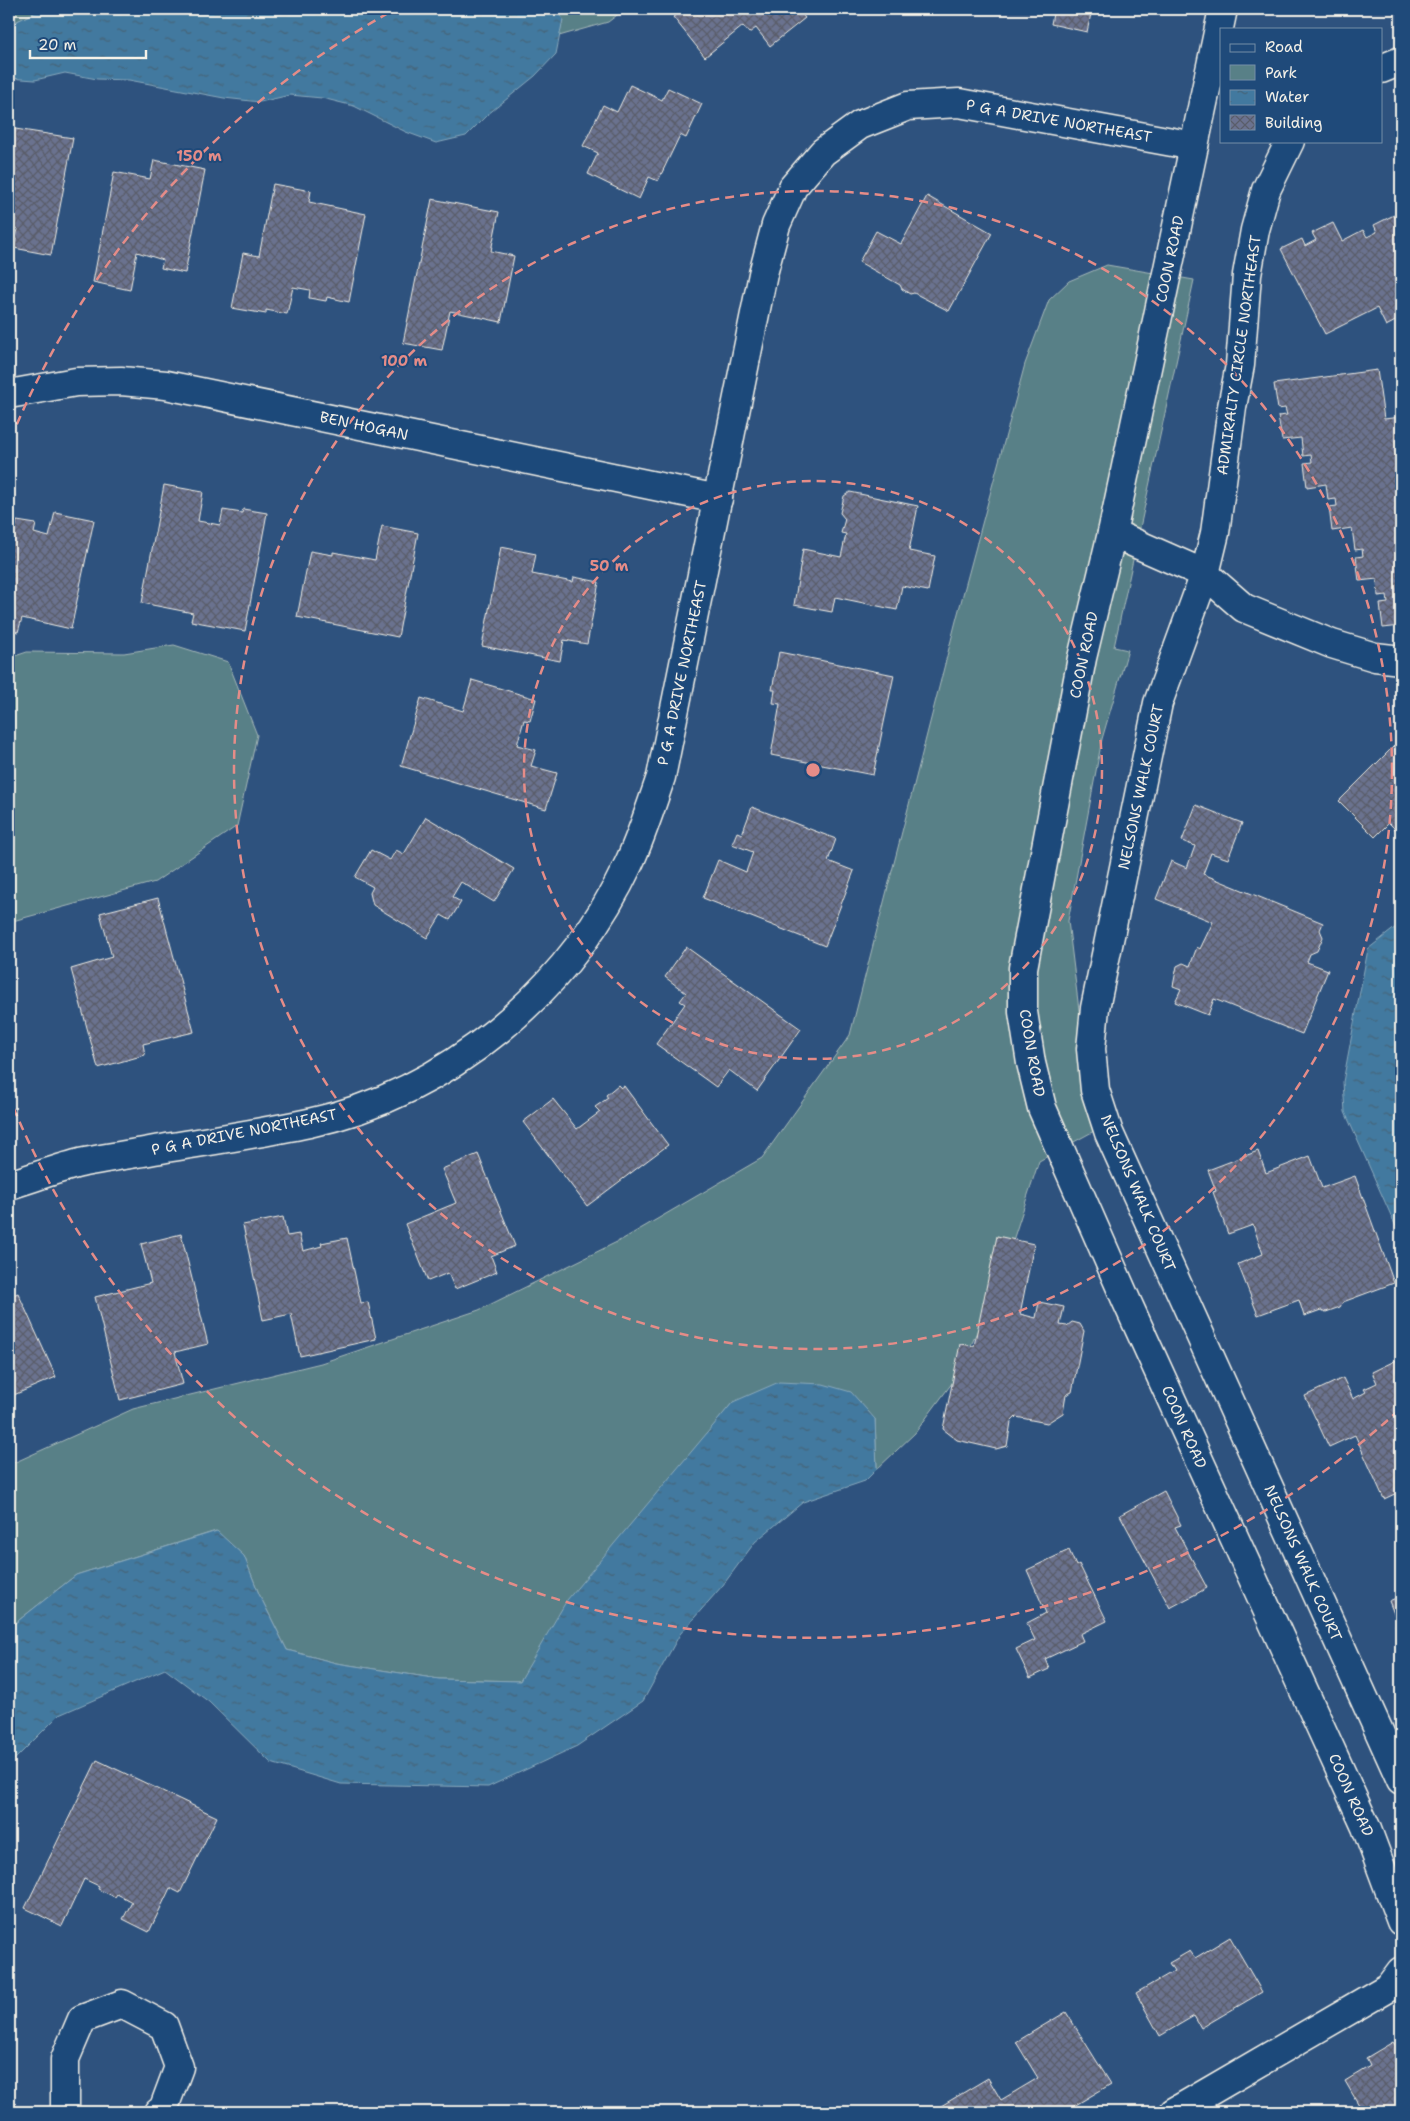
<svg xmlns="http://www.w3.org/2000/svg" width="1410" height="2121" font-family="'Shantell Sans',sans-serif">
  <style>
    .green { fill: #588087; stroke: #a6b8b8 }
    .water { fill: url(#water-ripples); stroke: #89a9bc }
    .building { fill: url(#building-cross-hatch); stroke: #f4f1e8 }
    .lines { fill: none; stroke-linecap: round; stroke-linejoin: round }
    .minor-casing { stroke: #f4f1e8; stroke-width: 31 }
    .minor { stroke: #1f4a7a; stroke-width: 28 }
    .ring { fill: none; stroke: #e58c88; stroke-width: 2.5; stroke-dasharray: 9 6 }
    .labels { text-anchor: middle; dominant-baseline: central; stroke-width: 4; stroke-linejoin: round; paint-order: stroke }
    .street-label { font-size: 15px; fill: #f4f1e8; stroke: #1f4a7a }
    .centre { fill: #e58c88; stroke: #1f4a7a; stroke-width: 2.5 }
    .ring-label { font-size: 15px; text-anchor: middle; font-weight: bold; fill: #e58c88; stroke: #1f4a7a; stroke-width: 4; stroke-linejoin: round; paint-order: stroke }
  </style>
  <defs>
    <pattern id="water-ripples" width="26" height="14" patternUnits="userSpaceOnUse" patternTransform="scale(1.25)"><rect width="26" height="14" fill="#42799f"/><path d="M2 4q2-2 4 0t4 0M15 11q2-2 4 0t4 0" fill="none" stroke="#456377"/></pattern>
    <pattern id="building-cross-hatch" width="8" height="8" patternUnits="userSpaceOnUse" patternTransform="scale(1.25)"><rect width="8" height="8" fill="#6b728f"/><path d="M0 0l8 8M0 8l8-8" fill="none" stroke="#5a5d6a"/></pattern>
  </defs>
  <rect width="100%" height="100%" fill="#2e527e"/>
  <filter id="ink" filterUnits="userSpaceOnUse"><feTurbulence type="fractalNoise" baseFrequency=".02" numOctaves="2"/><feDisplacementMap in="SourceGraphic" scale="10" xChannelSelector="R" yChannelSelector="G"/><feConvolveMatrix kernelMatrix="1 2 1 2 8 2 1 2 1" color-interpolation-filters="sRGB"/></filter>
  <g filter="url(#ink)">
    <g class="green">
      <path d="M 9,9 L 42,9 L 9,25 Z"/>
      <path d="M 554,9 L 625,9 L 608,22 L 559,36 L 563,19 Z"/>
      <path d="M 1107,265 L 1194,280 L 1114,647 L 1128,650 L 1102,739 L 1068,921 L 1094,1131 L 1039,1161 L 1001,1277 L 958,1375 L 915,1433 L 877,1469 L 875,1419 L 733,1402 L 671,1478 L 543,1644 L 520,1681 L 439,1679 L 336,1663 L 287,1650 L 259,1594 L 244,1556 L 216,1531 L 76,1575 L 9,1628 L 9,1465 L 133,1409 L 321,1363 L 479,1310 L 623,1239 L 762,1158 L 850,1035 L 957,617 L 1025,364 L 1049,300 L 1069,281 Z"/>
      <path d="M 174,645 L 228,662 L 257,735 L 237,826 L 155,882 L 9,922 L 9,658 L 27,652 L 124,653 Z"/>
    </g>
    <g class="water">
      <path d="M 42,9 L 554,9 L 563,19 L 556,54 L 535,76 L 487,115 L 466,136 L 436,143 L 406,132 L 354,106 L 322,98 L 290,95 L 260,102 L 224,98 L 129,80 L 97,79 L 65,73 L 35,80 L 9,78 L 9,25 Z"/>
      <path d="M 1396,927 L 1401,927 L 1401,1238 L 1345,1112 L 1343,1082 L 1368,949 Z"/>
      <path d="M 779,1382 L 823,1384 L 851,1392 L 875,1419 L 877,1469 L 865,1481 L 803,1502 L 755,1542 L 723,1585 L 680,1634 L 643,1701 L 577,1746 L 488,1787 L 341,1784 L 271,1763 L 209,1702 L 165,1669 L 59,1715 L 9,1765 L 9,1628 L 76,1575 L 217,1531 L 244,1556 L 259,1594 L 287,1650 L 336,1663 L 439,1679 L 520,1681 L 567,1600 L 733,1402 Z"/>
    </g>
    <g class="building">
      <path d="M 684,9 L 798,9 L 805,18 L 770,46 L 756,28 L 749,33 L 743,26 L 705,57 L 673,17 Z"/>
      <path d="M 1054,9 L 1092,9 L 1087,32 L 1051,24 Z"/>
      <path d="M 630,85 L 662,100 L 668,88 L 702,104 L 686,138 L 680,135 L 658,181 L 649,177 L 639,199 L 588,174 L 598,153 L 583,146 L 603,105 L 617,112 Z"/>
      <path d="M 9,128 L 73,138 L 51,255 L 14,248 L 18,229 L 9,227 Z"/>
      <path d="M 154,160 L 205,170 L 185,273 L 161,268 L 163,260 L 137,252 L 130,290 L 93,282 L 114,172 L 150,179 Z"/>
      <path d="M 273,184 L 311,191 L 309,202 L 366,214 L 349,302 L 327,297 L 326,301 L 309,298 L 310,290 L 293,287 L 287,314 L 266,310 L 266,314 L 232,308 L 243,253 L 259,256 Z"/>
      <path d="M 927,196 L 992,233 L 949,311 L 914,293 L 910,294 L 902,289 L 900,285 L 859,262 L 876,231 L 901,244 Z"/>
      <path d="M 432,199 L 499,212 L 491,251 L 514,256 L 501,322 L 450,311 L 442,350 L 403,343 Z"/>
      <path d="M 1394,215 L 1401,228 L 1401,318 L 1386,326 L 1377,308 L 1325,334 L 1281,249 L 1302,239 L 1305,246 L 1316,240 L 1312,233 L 1333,223 L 1342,241 L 1363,230 L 1367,237 L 1377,232 L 1374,225 Z"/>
      <path d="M 1377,370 L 1384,419 L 1401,417 L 1401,626 L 1383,628 L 1380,604 L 1388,603 L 1387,595 L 1378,596 L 1377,579 L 1359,581 L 1356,557 L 1363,556 L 1362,549 L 1355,550 L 1352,528 L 1332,531 L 1329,507 L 1337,506 L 1336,499 L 1328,500 L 1326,484 L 1307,487 L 1304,463 L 1312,462 L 1311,455 L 1303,456 L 1301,438 L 1282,440 L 1278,416 L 1287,415 L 1285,408 L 1278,409 L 1274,384 Z"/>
      <path d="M 164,485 L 203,492 L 198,521 L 220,525 L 223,510 L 242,513 L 243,509 L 267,513 L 245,631 L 191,621 L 193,613 L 142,603 Z"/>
      <path d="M 850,492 L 918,506 L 909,551 L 935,556 L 928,591 L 902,586 L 897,610 L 835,597 L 832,612 L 794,605 L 803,549 L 841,557 L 846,534 L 841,533 L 845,519 L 840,513 L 844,496 Z"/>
      <path d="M 55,512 L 94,520 L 71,629 L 22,618 L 18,632 L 9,630 L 9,528 L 15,529 L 17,521 L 36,524 L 34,533 L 49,537 Z"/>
      <path d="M 382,526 L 418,533 L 398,637 L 297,617 L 310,551 L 333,555 L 333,552 L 375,560 Z"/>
      <path d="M 501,547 L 536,554 L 532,574 L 573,582 L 574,577 L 599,582 L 587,644 L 564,640 L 560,661 L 482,646 Z"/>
      <path d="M 779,652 L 894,675 L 873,775 L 771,755 L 780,704 L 773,703 L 775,690 L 772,690 Z"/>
      <path d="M 472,680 L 536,699 L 530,721 L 524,720 L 517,745 L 536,750 L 531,766 L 557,773 L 546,809 L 401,766 L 421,698 L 463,711 Z"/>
      <path d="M 1401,739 L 1401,835 L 1389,823 L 1375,837 L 1339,801 Z"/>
      <path d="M 1196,805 L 1242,823 L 1228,859 L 1211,853 L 1203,874 L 1323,923 L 1320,930 L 1323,937 L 1317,951 L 1310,954 L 1307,962 L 1328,970 L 1302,1034 L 1214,999 L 1208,1015 L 1175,1002 L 1181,989 L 1173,986 L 1177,966 L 1183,963 L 1190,966 L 1197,947 L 1200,949 L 1213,922 L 1156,899 L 1171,861 L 1187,868 L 1195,846 L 1182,841 Z"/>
      <path d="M 752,807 L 836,839 L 828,861 L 854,871 L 825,946 L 703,898 L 718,860 L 746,872 L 753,852 L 732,844 L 737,832 L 742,834 Z"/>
      <path d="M 426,817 L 514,869 L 494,902 L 461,882 L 452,897 L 461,902 L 450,920 L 441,915 L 427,938 L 373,905 L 370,893 L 373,887 L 355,877 L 371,850 L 390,860 L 396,850 L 404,854 Z"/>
      <path d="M 158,898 L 194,1032 L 143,1044 L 145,1055 L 98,1068 L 71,969 L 112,957 L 100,913 Z"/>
      <path d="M 686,947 L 801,1029 L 757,1091 L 729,1070 L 716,1087 L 656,1044 L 685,1004 L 680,1001 L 686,993 L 665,977 Z"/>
      <path d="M 618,1085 L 621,1088 L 624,1086 L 668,1145 L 587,1206 L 523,1122 L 553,1099 L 577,1129 L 600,1112 L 595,1107 L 608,1098 L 606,1095 Z"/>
      <path d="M 1258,1151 L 1266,1173 L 1310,1156 L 1322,1188 L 1355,1176 L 1394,1283 L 1343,1302 L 1340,1307 L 1326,1312 L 1321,1310 L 1304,1316 L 1299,1300 L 1258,1315 L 1238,1264 L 1263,1254 L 1253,1225 L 1228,1234 L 1213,1192 L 1216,1191 L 1208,1170 Z"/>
      <path d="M 478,1154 L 515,1246 L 491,1256 L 497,1272 L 455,1289 L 448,1273 L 428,1281 L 405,1224 L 456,1203 L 442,1169 Z"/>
      <path d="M 283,1217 L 287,1236 L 299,1234 L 303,1251 L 322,1246 L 321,1243 L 347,1238 L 361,1303 L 368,1302 L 376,1339 L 300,1356 L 291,1314 L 263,1320 L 243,1225 Z"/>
      <path d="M 181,1234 L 208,1344 L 175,1352 L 183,1384 L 120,1400 L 95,1297 L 151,1283 L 141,1244 Z"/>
      <path d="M 997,1236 L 1034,1244 L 1020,1314 L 1036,1318 L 1039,1302 L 1064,1307 L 1060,1325 L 1067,1326 L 1072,1322 L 1080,1324 L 1084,1331 L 1072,1392 L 1066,1395 L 1063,1413 L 1047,1423 L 1016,1417 L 1011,1422 L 1007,1446 L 996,1449 L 957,1440 L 943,1429 L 960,1344 L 974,1346 Z"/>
      <path d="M 18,1293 L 56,1377 L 9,1397 L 9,1297 Z"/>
      <path d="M 1401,1358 L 1401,1491 L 1384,1499 L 1355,1435 L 1329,1447 L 1305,1396 L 1343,1378 L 1353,1399 L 1366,1392 L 1364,1389 L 1377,1383 L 1372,1372 Z"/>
      <path d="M 1164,1491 L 1181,1525 L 1175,1527 L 1207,1588 L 1170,1608 L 1120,1515 Z"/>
      <path d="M 1069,1550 L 1076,1566 L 1079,1564 L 1107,1621 L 1080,1634 L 1083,1641 L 1045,1659 L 1049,1669 L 1030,1678 L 1016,1649 L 1035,1640 L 1027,1623 L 1046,1613 L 1027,1570 Z"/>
      <path d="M 1401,1596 L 1401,1640 L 1395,1625 L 1398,1624 L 1389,1601 Z"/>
      <path d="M 97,1760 L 217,1817 L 180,1893 L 170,1888 L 149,1932 L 123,1919 L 132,1902 L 117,1894 L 115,1897 L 98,1889 L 99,1886 L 84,1879 L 62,1926 L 25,1908 Z"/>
      <path d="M 1230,1937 L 1262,1992 L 1201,2028 L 1194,2016 L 1160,2036 L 1136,1993 L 1174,1971 L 1169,1963 L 1190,1951 L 1195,1958 Z"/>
      <path d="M 1066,2012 L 1111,2084 L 1064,2112 L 931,2112 L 988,2078 L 1001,2100 L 1038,2078 L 1016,2042 Z"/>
      <path d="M 1393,2042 L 1401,2053 L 1401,2112 L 1363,2112 L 1345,2081 L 1370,2066 L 1366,2058 Z"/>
    </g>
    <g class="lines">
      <defs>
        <g id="minor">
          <path d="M 1223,9 L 1112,533 L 1082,658 L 1023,968 L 1023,1012 L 1031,1063 L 1042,1108 L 1127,1302 L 1366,1827 L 1401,1921"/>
          <path d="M 1381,69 L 1401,61"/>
          <path d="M 1290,141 L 1266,190 L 1255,230 L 1247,275 L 1240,365 L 1232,407 L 1215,533 L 1205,574 L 1158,703 L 1095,1008 L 1091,1049 L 1095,1090 L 1109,1133 L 1401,1780"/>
          <path d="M 9,394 L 76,382 L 121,381 L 166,385 L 718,499"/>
          <path d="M 1112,533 L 1205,574 L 1244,608 L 1332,644 L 1375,657 L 1401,660"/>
          <path d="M 9,1185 C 32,1178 56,1169 80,1163 C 99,1159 118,1156 137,1153 C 194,1143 252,1135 309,1123 C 448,1093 569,991 629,863 C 642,835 651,806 661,777 L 763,274 L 776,225 L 793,187 L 823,152 L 860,125 L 908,106 L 959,103 L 1194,146"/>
          <path d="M 65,2112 L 65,2059 L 82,2019 L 122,2004 L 164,2026 L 179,2067 L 163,2110 L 159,2112"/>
          <path d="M 1174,2112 L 1389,1987 L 1401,1971"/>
        </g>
      </defs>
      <use href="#minor" class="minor-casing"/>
      <use href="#minor" class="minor"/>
    </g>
  </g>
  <g class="ring">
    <circle cx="813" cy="770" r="289"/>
    <circle cx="813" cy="770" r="579"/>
    <path d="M1399 1410A868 868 0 0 1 11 1102M11 438A868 868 0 0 1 392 11"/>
  </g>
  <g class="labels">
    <g class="street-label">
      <text transform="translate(1059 121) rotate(10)">P G A DRIVE NORTHEAST</text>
      <text transform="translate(1170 259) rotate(-78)">COON ROAD</text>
      <text transform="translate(1239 355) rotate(-82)">ADMIRALTY CIRCLE NORTHEAST</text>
      <text transform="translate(364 426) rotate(12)">BEN HOGAN</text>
      <text transform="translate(1084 655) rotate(-78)">COON ROAD</text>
      <text transform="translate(682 673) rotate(-78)">P G A DRIVE NORTHEAST</text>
      <text transform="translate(1141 787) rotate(-78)">NELSONS WALK COURT</text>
      <text transform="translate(1032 1053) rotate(80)">COON ROAD</text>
      <text transform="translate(244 1132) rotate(-11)">P G A DRIVE NORTHEAST</text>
      <text transform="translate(1138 1193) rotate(67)">NELSONS WALK COURT</text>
      <text transform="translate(1184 1427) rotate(66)">COON ROAD</text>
      <text transform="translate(1303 1563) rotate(66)">NELSONS WALK COURT</text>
      <text transform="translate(1351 1795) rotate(66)">COON ROAD</text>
    </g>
  </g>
  <circle cx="813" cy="770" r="8" class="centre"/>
  <g class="ring-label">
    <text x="199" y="161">150 m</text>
    <text x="404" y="366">100 m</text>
    <text x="609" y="571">50 m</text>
  </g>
  <rect width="1410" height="2121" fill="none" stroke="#1f4a7a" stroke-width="30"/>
  <rect x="15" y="15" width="1380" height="2091" fill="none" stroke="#f4f1e8" stroke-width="2" filter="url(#ink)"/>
  <rect x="1220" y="28" width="162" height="115" fill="#1f4a7a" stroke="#748da6"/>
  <rect x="1230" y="44" width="25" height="8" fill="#1f4a7a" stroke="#748da6"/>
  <text x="1265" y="52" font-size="15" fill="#f4f1e8">Road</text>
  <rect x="1230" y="65" width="25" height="15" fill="#588087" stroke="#748da6"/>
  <text x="1265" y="78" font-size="15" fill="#f4f1e8">Park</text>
  <rect x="1230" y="90" width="25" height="15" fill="url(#water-ripples)" stroke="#748da6"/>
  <text x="1265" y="102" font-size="15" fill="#f4f1e8">Water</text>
  <rect x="1230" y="115" width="25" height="15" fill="url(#building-cross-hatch)" stroke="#748da6"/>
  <text x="1265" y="128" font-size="15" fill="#f4f1e8">Building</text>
  <path d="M30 50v8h116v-8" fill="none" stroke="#f4f1e8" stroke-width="2.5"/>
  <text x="38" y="50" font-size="15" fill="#f4f1e8" stroke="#1f4a7a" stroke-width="4" paint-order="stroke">20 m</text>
</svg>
